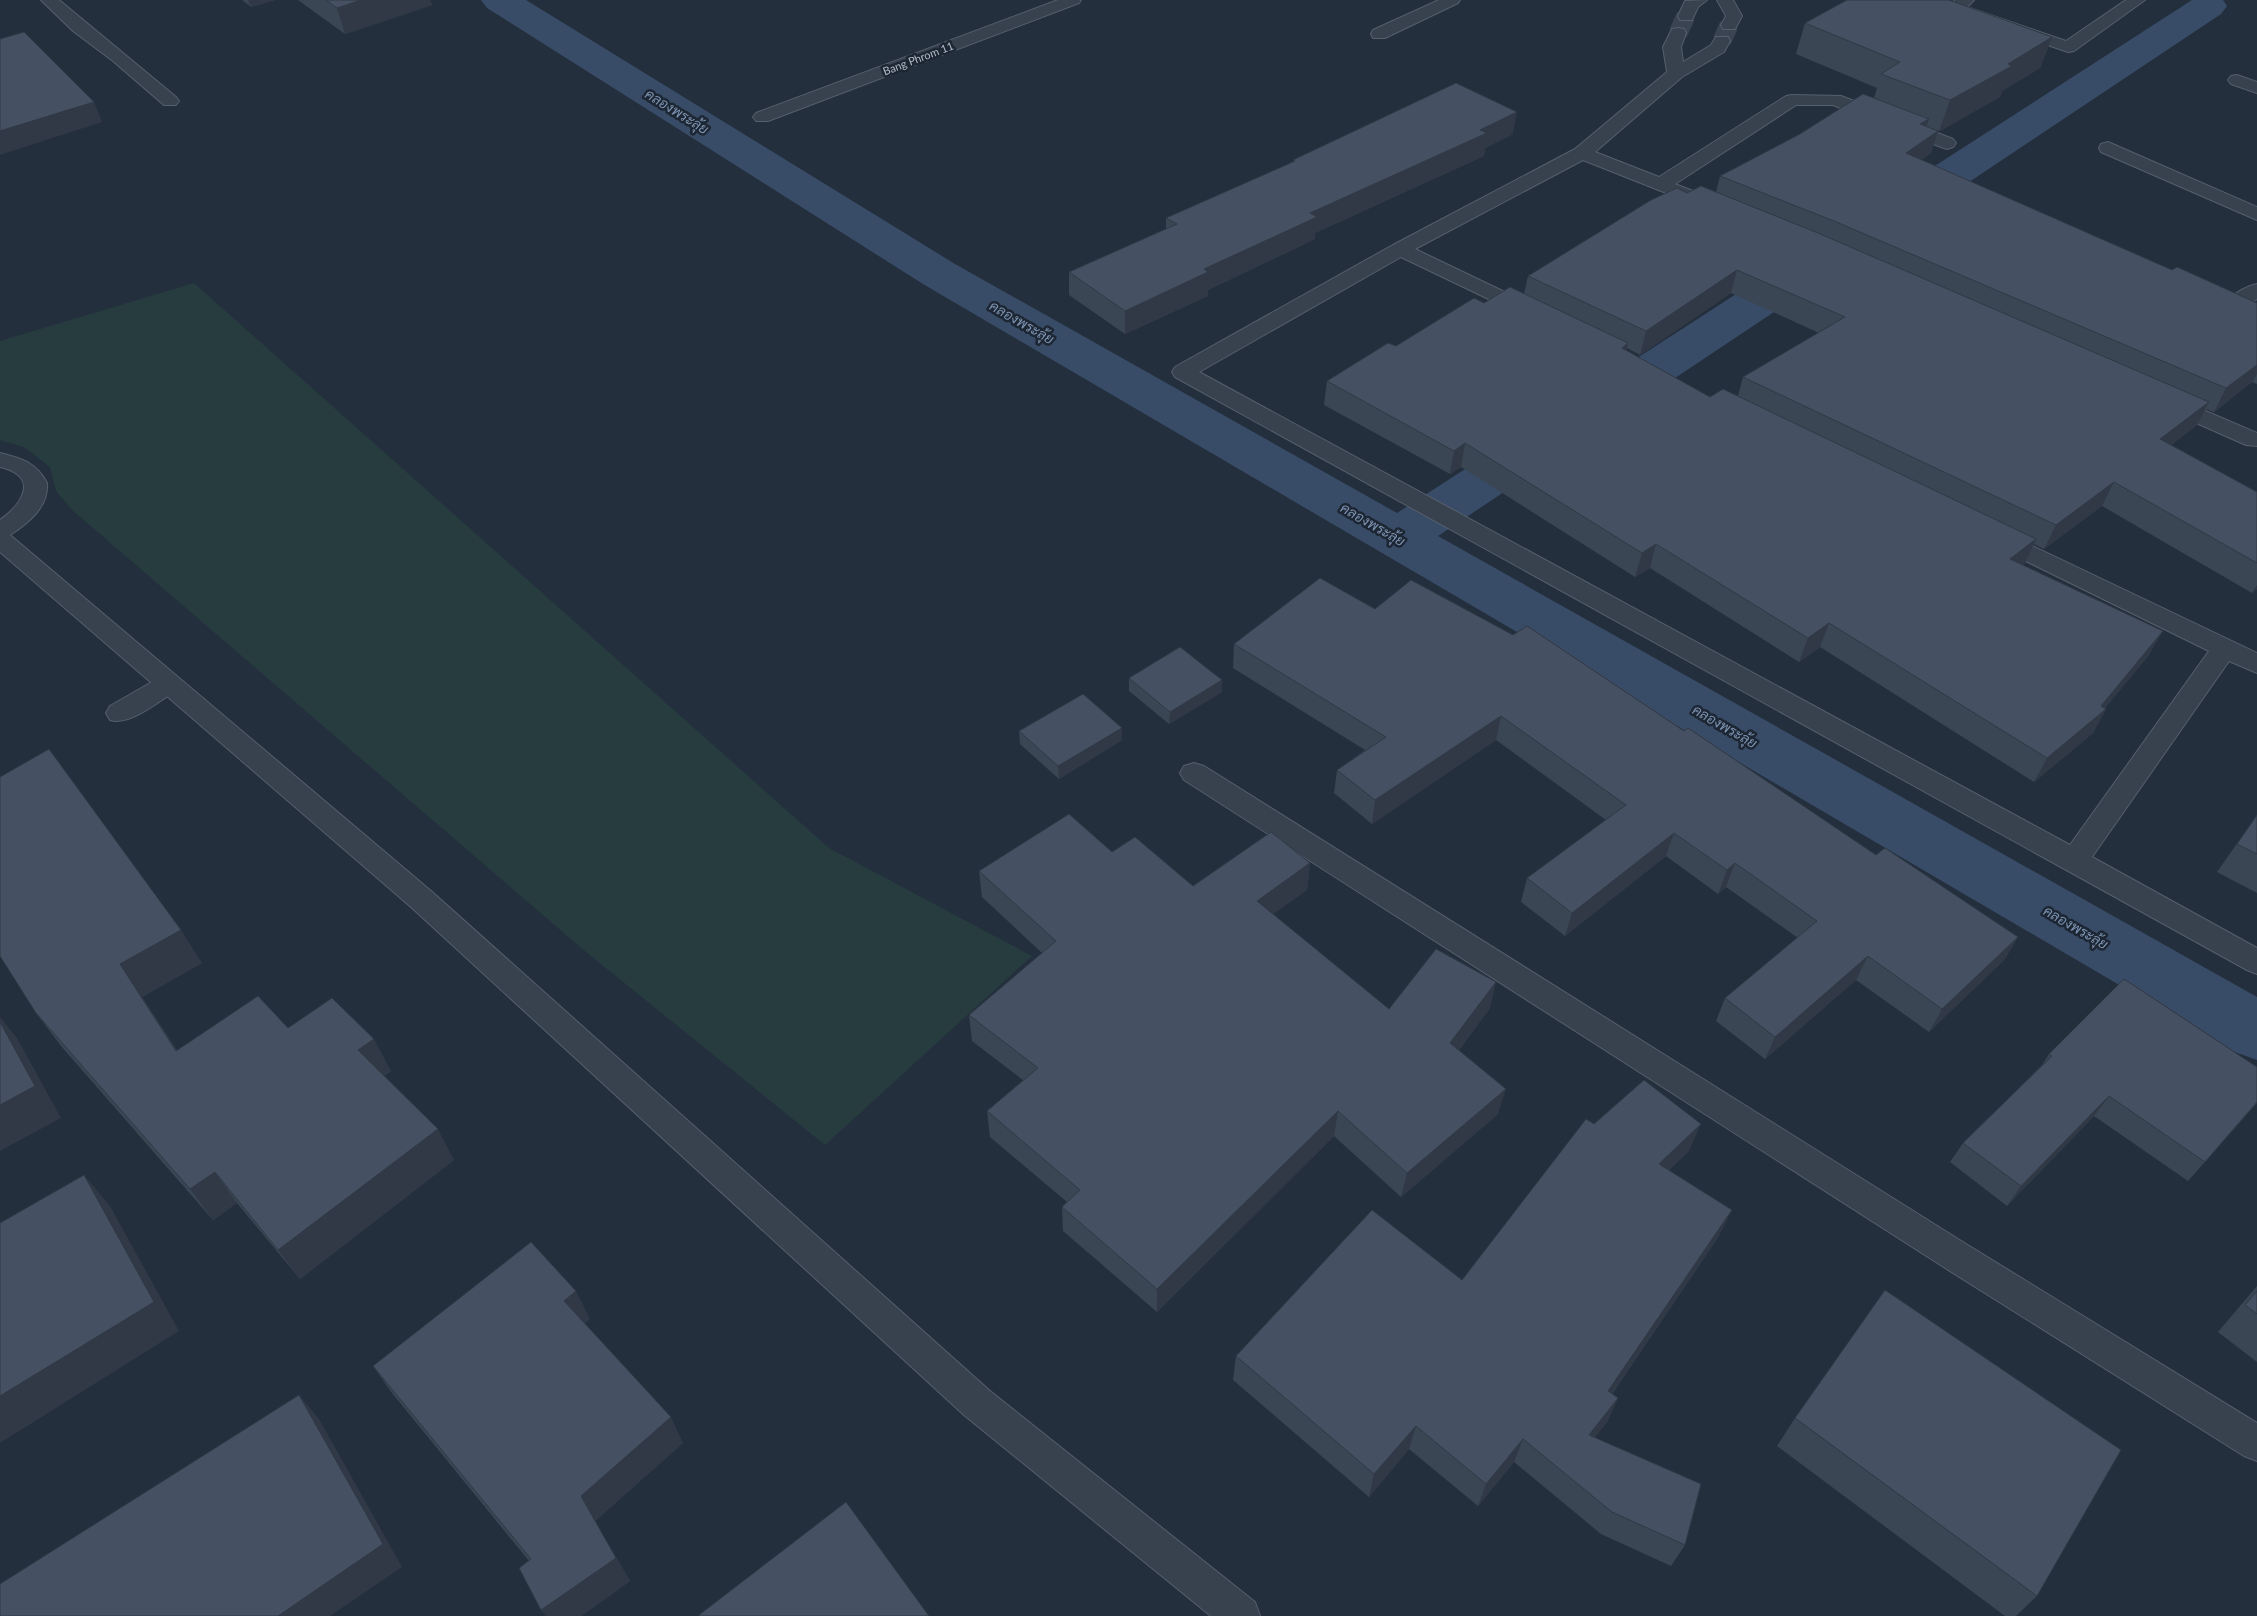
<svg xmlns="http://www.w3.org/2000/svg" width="2257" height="1616" font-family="Lato,Sarabun,sans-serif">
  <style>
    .green { fill: #263c3f }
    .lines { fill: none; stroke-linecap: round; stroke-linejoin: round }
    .canal { fill: #394c67; fill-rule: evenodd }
    .minor-tunnel { stroke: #3a4453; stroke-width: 19; stroke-dasharray: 19 9; stroke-linecap: butt }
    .service-casing { stroke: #565f6c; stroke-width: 2 }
    .minor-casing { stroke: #565f6c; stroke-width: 2 }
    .service { fill: #38414e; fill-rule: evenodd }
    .minor { fill: #38414e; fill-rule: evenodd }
    .wall { fill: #3b4654; fill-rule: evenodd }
    .shaded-wall { fill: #303945 }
    .building { fill: #455162; stroke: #303945 }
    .labels { text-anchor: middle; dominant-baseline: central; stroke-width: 5; stroke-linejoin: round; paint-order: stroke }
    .far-street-label { font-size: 11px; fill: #b4bcc9; stroke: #1d2633 }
    .water-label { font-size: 14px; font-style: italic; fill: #7c92b1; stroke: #1d2633 }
  </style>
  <rect width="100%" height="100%" fill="#242f3e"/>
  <path class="green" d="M 194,283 L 829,848 L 1032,956 L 825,1145 L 586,952 L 72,510 L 56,491 L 50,467 L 24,447 L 0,440 L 0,341 Z"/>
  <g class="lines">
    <path class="canal" d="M 481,0 L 526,0 L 955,264 L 1397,513 L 2192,0 L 2223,0 L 2227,6 L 2221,14 L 1438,536 L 2257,997 L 2257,1060 L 2232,1051 L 923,284 L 487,8 Z"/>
    <g class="minor-tunnel">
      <path d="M 1678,33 L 1686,16"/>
      <path d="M 1722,41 L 1729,25"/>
    </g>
    <defs>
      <g id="service">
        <path d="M 1955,0 L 1974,0 L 1967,7 L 2066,41 L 2126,0 L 2145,0 L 2074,51 L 2068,52 L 1949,11 L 1947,8 Z"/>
        <path d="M 168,675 L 177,678 L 181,684 L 177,690 C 159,701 130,726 110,720 L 106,713 L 110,706 L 159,678 Z"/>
      </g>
      <g id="minor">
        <path d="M 41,0 L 59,0 L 176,97 L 179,101 L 176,105 L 164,105 L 113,61 L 73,31 Z"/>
        <path d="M 1058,0 L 1081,0 L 1079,3 L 768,121 L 756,121 L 753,117 L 756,113 Z"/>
        <path d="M 1439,0 L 1460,0 L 1458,3 L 1385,38 L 1373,38 L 1371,34 L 1373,30 Z"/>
        <path d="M 1707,0 L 1698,7 L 1692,20 L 1680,20 L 1678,16 L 1685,1 Z"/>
        <path d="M 1717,0 L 1733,0 L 1742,16 L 1735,29 L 1723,29 L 1721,25 L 1726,16 Z"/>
        <path d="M 1678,28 L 1684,29 L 1686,33 L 1681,47 L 1683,62 L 1711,45 L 1716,37 L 1728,37 L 1730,41 L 1724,52 L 1682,77 L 1595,152 L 1659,177 L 1786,96 L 1792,95 L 1841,96 L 1953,139 L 1956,143 L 1953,147 L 1947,149 L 1941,147 L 1833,105 L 1796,105 L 1675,184 L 1716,200 L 1719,204 L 1716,208 L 1709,210 L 1583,160 L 1415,249 L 1536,307 L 1539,311 L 1536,315 L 1529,317 L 1522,315 L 1401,257 L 1199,372 L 2070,845 L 2209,651 L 1987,542 L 1983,537 L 1987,532 L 1995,529 L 2003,532 L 2257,653 L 2257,673 L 2229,661 L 2092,857 L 2257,948 L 2257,974 L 2247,970 L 1175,377 L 1172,372 L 1175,367 L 1393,245 L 1575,149 L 1667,72 L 1663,47 L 1672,29 Z"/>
        <path d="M 2237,75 L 2257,82 L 2257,93 L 2231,84 L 2228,80 L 2231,76 Z"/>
        <path d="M 2108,142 L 2257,207 L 2257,220 L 2101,152 L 2099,148 L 2101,144 Z"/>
        <path d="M 2257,284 L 2257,299 C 2248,304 2242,308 2232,305 L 2229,301 C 2235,292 2247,286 2257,284 Z"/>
        <path d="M 2166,394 L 2257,433 L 2257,446 L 2246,445 L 2158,406 L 2155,401 L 2158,396 Z"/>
        <path d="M 0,453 C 21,458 37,463 47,483 C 49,507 28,523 10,535 L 431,891 L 990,1391 L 1255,1602 L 1260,1616 L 1211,1616 L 964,1415 L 411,907 L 0,552 L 0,520 C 24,503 39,476 0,467 Z"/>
        <path d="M 1194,763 L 1204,766 L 1966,1244 L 2257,1423 L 2257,1461 L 2244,1456 L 1942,1266 L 1184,780 L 1180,773 L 1184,766 Z"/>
      </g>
    </defs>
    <use href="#service" class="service-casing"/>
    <use href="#minor" class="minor-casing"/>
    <use href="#service" class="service"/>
    <use href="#minor" class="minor"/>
  </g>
  <g class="wall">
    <path d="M 242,0 L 275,0 L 251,7 Z"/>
    <path d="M 298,0 L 430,0 L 432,5 L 345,34 Z"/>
    <path d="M 1805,23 L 2052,37 L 2040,68 L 2002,91 L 2000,97 L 1938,131 L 1931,153 L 1921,160 L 2172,270 L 2257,303 L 2257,384 L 2252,382 L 2214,412 L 2206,409 L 2197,425 L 2171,445 L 2257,492 L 2257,589 L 2252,593 L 2102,506 L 2044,549 L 2034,544 L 2025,563 L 2023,565 L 2149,655 L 2105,708 L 2106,709 L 2093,733 L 2034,782 L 1820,647 L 1799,662 L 1650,568 L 1635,577 L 1461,467 L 1450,474 L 1324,405 L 1327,381 L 1484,303 L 1524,294 L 1528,276 L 1687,193 L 1716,192 L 1720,176 L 1874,98 L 1877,88 L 1796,54 ZM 1731,293 L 1819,333 L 1743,377 L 1738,396 L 1710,397 L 1626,350 L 1627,348 L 1640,355 Z"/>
    <path d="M 1513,134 L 1485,148 L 1484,156 L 1315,233 L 1315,239 L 1208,290 L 1208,296 L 1125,334 L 1069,295 L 1069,272 L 1166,229 L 1166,218 L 1293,162 L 1293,160 Z"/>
    <path d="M 1375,609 L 1684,731 L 1876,855 L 2018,937 L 2004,960 L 1929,1032 L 1856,980 L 1765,1059 L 1716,1021 L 1725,998 L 1798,938 L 1726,887 L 1718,894 L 1666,856 L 1565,936 L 1521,902 L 1527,878 L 1606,820 L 1496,740 L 1372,824 L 1334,793 L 1337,770 L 1365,750 L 1233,668 L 1234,644 Z"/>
    <path d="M 1129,678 L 1222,692 L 1169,724 L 1129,691 Z"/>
    <path d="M 1122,728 L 1122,740 L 1059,779 L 1020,744 L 1019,731 Z"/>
    <path d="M 2257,815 L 2257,893 L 2217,872 Z"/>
    <path d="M 1112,852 L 1193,886 L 1310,863 L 1307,890 L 1273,914 L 1389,1009 L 1490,1008 L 1459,1050 L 1498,1114 L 1401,1197 L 1334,1136 L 1157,1312 L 1063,1231 L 1062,1207 L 1067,1202 L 990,1137 L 987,1111 L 1023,1080 L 972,1041 L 969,1015 L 1042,953 L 982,897 L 979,871 Z"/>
    <path d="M 202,963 L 142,997 L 177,1050 L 288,1028 L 391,1071 L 384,1076 L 454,1160 L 300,1279 L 237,1203 L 213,1220 L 61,1046 L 36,1013 Z"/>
    <path d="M 2049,1054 L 2257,1103 L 2188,1181 L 2094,1116 L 2007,1206 L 1950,1162 L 1963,1143 L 2042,1065 Z"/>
    <path d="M 1689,1151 L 1669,1170 L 1719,1236 L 1612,1394 L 1618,1398 L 1607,1422 L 1595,1437 L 1685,1545 L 1671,1566 L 1601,1534 L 1514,1462 L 1478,1506 L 1409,1449 L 1369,1497 L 1233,1380 L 1236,1356 L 1462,1280 Z"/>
    <path d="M 2257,1286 L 2257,1362 L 2218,1332 Z"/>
    <path d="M 590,1319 L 585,1323 L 683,1443 L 595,1521 L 630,1581 L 581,1616 L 546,1616 L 541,1610 L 529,1561 L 392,1393 L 373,1366 Z"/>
    <path d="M 1795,1418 L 2037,1596 L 2016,1616 L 2005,1616 L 1777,1446 Z"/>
  </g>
  <g class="shaded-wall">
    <path d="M 248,0 L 275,0 L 251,7 Z"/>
    <path d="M 361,0 L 430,0 L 432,5 L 345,34 L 337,8 Z"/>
    <path d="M 2052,37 L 2040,68 L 2002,91 L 2000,97 L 1939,132 L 1950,100 Z"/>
    <path d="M 94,102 L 102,122 L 0,155 L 0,131 Z"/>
    <path d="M 1517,112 L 1513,134 L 1485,148 L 1484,156 L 1315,233 L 1315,239 L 1208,290 L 1208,296 L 1125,334 L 1125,311 L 1310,213 Z"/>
    <path d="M 1929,119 L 1921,141 L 1920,124 Z"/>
    <path d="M 1938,131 L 1931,153 L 1898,176 L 1906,153 Z"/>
    <path d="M 1737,270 L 1731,293 L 1640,355 L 1646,331 Z"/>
    <path d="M 1628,343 L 1622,367 L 1622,348 Z"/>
    <path d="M 2257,365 L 2257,374 L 2252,382 L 2214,412 L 2226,388 Z"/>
    <path d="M 2209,402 L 2197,425 L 2148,463 L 2160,439 Z"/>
    <path d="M 1465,443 L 1461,467 L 1450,474 L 1454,451 Z"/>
    <path d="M 2114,482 L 2102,506 L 2044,549 L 2056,525 Z"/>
    <path d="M 2036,539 L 2025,563 L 1999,583 L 2010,559 Z"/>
    <path d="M 1656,544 L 1650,568 L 1635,577 L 1642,553 Z"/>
    <path d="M 2257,585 L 2257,589 L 2252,593 Z"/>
    <path d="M 1829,623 L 1820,647 L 1799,662 L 1808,638 Z"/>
    <path d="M 2163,631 L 2149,655 L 2100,714 L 2106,709 L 2093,733 L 2034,782 L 2047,758 L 2101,706 Z"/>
    <path d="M 1222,680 L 1222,692 L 1169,724 L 1170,712 Z"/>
    <path d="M 1501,716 L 1496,740 L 1372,824 L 1375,800 Z"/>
    <path d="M 1122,728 L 1122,740 L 1059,779 L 1058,766 Z"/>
    <path d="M 1674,833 L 1666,856 L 1565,936 L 1572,913 Z"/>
    <path d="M 1310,863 L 1307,890 L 1255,927 L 1257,901 Z"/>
    <path d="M 1735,863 L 1726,887 L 1718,894 L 1727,870 Z"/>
    <path d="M 181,930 L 202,963 L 142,997 L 198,1082 L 176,1051 L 120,964 Z"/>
    <path d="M 2018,937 L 2004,960 L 1929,1032 L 1942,1009 Z"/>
    <path d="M 1868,956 L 1856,980 L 1765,1059 L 1775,1037 Z"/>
    <path d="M 1496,982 L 1490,1008 L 1444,1069 L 1450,1043 Z"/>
    <path d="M 0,1017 L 17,1038 L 61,1118 L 0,1151 Z"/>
    <path d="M 374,1039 L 391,1071 L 376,1082 L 358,1050 Z"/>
    <path d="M 1506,1089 L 1498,1114 L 1401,1197 L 1407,1173 Z"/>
    <path d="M 2109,1096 L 2094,1116 L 2007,1206 L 2021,1186 Z"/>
    <path d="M 1338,1111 L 1334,1136 L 1157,1312 L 1157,1289 Z"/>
    <path d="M 1701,1124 L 1689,1151 L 1648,1190 L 1659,1164 Z"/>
    <path d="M 438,1129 L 454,1160 L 300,1279 L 278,1250 Z"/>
    <path d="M 215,1172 L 237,1203 L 213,1220 L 190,1189 Z"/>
    <path d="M 84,1175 L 110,1206 L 179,1331 L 0,1443 L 0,1396 Z"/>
    <path d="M 1732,1210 L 1719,1236 L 1597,1415 L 1608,1391 Z"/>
    <path d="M 576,1291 L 590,1319 L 578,1329 L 564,1301 Z"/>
    <path d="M 299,1395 L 319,1419 L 402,1567 L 330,1616 L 278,1616 Z"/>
    <path d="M 1618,1398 L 1607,1422 L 1578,1458 L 1589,1435 Z"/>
    <path d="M 671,1417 L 683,1443 L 595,1521 L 630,1581 L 581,1616 L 546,1616 L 541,1610 L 581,1496 Z"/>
    <path d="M 1416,1426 L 1409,1449 L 1369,1497 L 1374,1474 Z"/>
    <path d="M 1523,1439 L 1514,1462 L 1478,1506 L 1486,1484 Z"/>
  </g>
  <g class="building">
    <path d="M 326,0 L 361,0 L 337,8 Z"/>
    <path d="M 1847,0 L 1949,0 L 2052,37 L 2008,64 L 2012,66 L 1950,100 L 1881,74 L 1900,62 L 1805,23 Z"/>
    <path d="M 24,32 L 94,102 L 0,131 L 0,39 Z"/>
    <path d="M 1456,83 L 1517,112 L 1480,130 L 1487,133 L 1310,213 L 1317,217 L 1204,269 L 1208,272 L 1125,311 L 1069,272 L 1177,224 L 1166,218 L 1295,161 L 1293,160 Z"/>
    <path d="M 1863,94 L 1929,119 L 1920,124 L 1938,131 L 1906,153 L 2172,270 L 2177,267 L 2257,303 L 2257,365 L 2226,388 L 1834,221 L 1720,176 L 1800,134 Z"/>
    <path d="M 1701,186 L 1818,233 L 2209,402 L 2160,439 L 2257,492 L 2257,563 L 2114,482 L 2056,525 L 1743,377 L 1845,317 L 1737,270 L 1646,331 L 1528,276 L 1651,200 L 1677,188 L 1687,193 Z"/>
    <path d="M 1510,287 L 1628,343 L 1622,348 L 1710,397 L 1723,389 L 2036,539 L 2010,559 L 2163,631 L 2101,706 L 2106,709 L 2047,758 L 1829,623 L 1808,638 L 1656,544 L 1642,553 L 1465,443 L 1454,451 L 1327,381 L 1388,343 L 1396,346 L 1474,298 L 1484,303 Z"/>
    <path d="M 1320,578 L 1375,609 L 1411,580 L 1513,635 L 1527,626 L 1684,731 L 1688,728 L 1876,855 L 1885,848 L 2018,937 L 1942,1009 L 1868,956 L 1775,1037 L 1725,998 L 1817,921 L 1735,863 L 1727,870 L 1674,833 L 1572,913 L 1527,878 L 1626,805 L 1501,716 L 1375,800 L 1337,770 L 1386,737 L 1234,644 Z"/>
    <path d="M 1180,647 L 1222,680 L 1170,712 L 1129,678 Z"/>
    <path d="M 1083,694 L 1122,728 L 1058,766 L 1019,731 Z"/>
    <path d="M 49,749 L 181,930 L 120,964 L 176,1051 L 258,996 L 288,1028 L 332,998 L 374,1039 L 358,1050 L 438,1129 L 278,1250 L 215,1172 L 190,1189 L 36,1013 L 0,956 L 0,777 Z"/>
    <path d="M 1069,814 L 1112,852 L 1135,837 L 1193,886 L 1271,832 L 1310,863 L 1257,901 L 1389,1009 L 1436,949 L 1496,982 L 1450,1043 L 1506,1089 L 1407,1173 L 1338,1111 L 1157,1289 L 1062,1207 L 1080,1190 L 987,1111 L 1038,1068 L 969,1015 L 1056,941 L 979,871 Z"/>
    <path d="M 2257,815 L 2257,854 L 2237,844 Z"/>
    <path d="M 2124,979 L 2257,1067 L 2257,1102 L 2205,1162 L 2109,1096 L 2021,1186 L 1963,1143 L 2052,1056 L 2049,1054 Z"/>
    <path d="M 0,1022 L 35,1086 L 0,1105 Z"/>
    <path d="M 1644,1080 L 1701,1124 L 1659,1164 L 1732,1210 L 1608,1391 L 1618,1398 L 1589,1435 L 1701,1484 L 1685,1545 L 1612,1512 L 1523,1439 L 1486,1484 L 1416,1426 L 1374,1474 L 1236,1356 L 1372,1210 L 1462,1280 L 1586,1119 L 1594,1124 Z"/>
    <path d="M 84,1175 L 154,1302 L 0,1396 L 0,1223 Z"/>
    <path d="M 531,1242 L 576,1291 L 564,1301 L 671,1417 L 581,1496 L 616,1558 L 541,1610 L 519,1568 L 531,1559 L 373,1366 Z"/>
    <path d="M 1885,1290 L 2121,1450 L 2037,1596 L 1795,1418 Z"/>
    <path d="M 2257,1291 L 2257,1314 L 2245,1305 Z"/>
    <path d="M 299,1395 L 383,1544 L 278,1616 L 0,1616 L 0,1584 Z"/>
    <path d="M 846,1502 L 929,1616 L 699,1616 L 699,1615 Z"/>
  </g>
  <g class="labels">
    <g class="far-street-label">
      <text transform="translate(918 58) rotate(-21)">Bang Phrom 11</text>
    </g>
    <g class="water-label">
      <text transform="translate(677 111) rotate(32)">คลองพระลุ้ย</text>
      <text transform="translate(1022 322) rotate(30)">คลองพระลุ้ย</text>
      <text transform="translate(1373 524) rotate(30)">คลองพระลุ้ย</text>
      <text transform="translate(1725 726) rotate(30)">คลองพระลุ้ย</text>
      <text transform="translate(2076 927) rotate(30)">คลองพระลุ้ย</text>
    </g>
  </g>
</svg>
